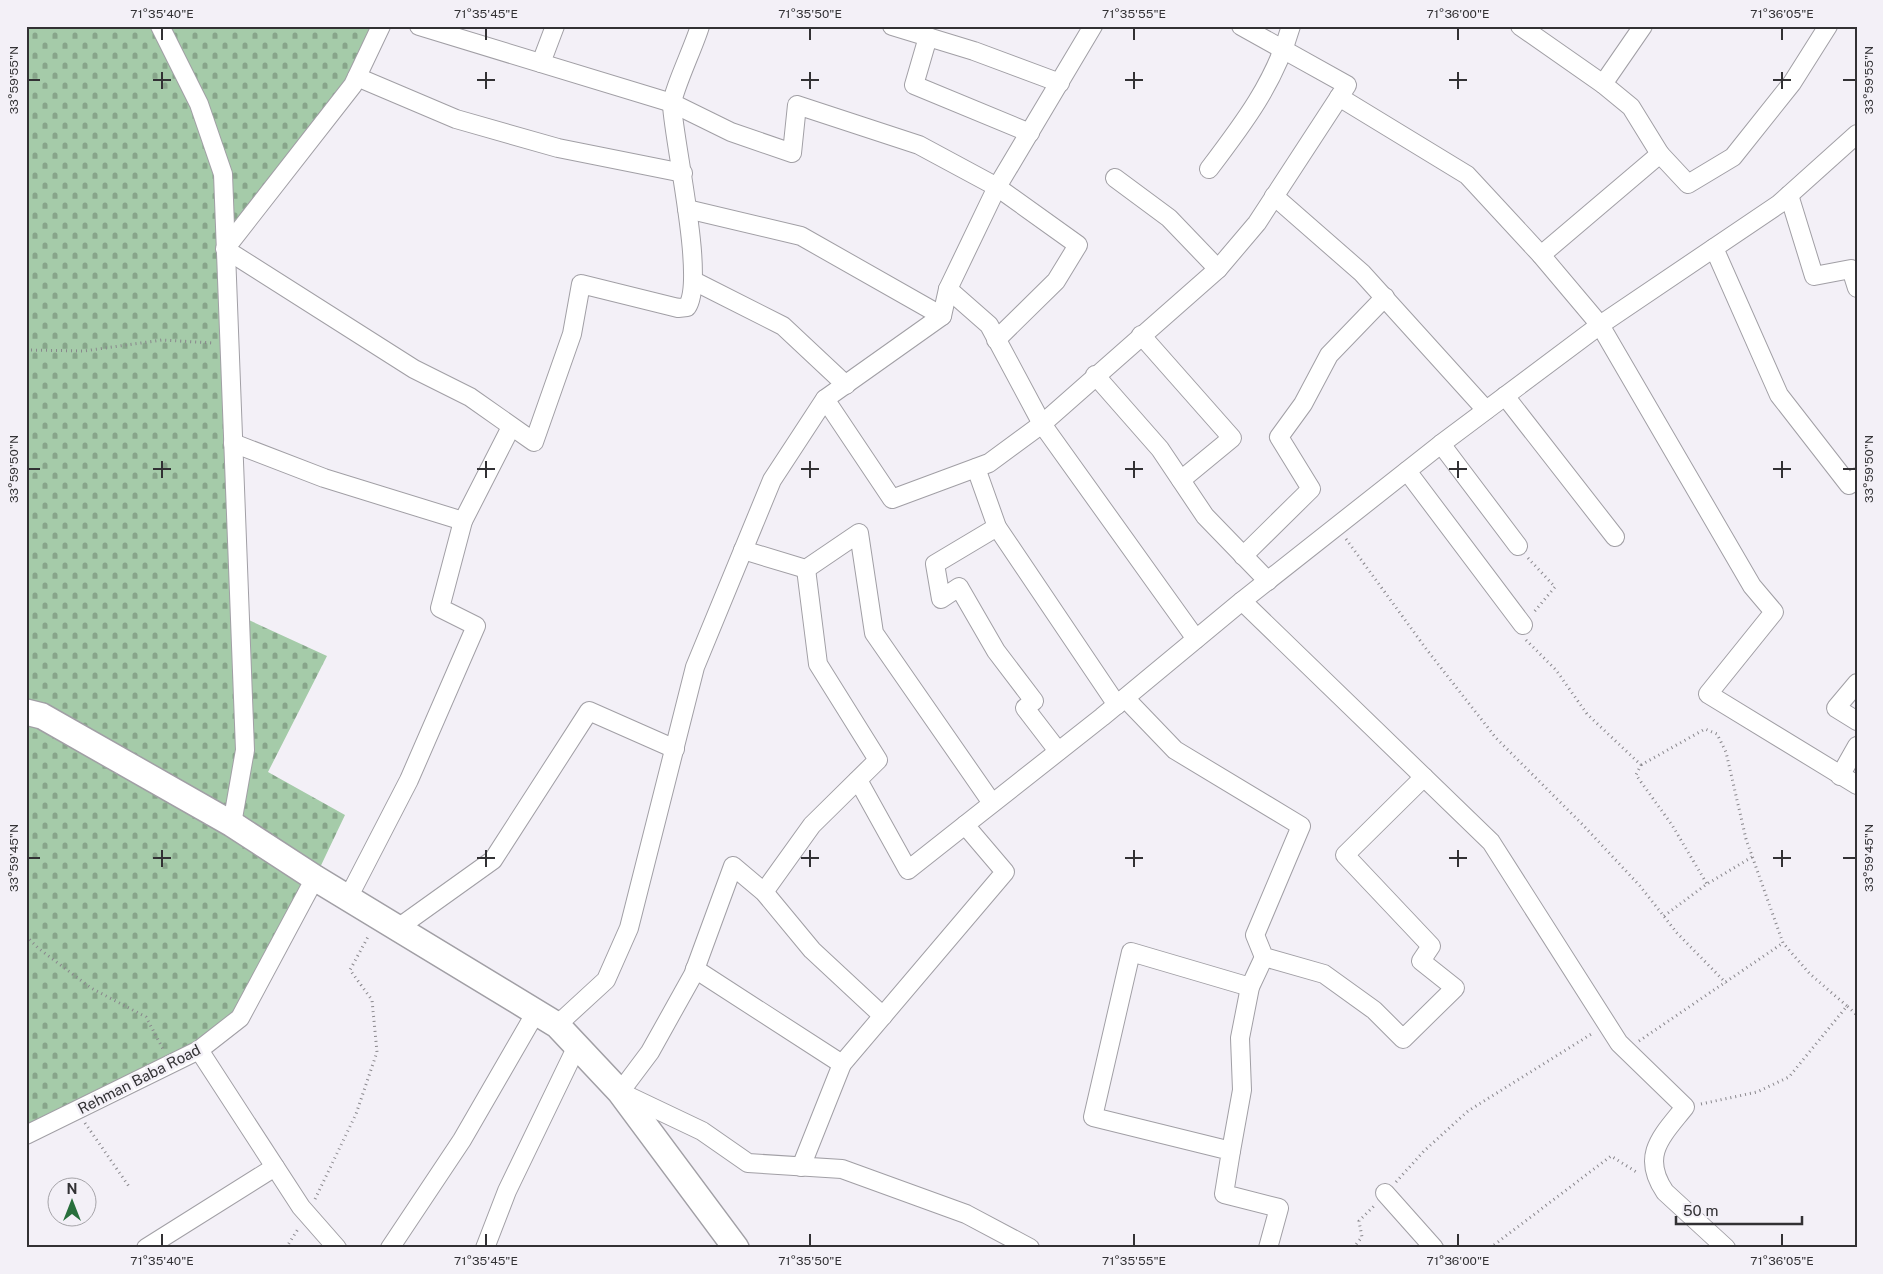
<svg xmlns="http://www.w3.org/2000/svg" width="1883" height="1274" font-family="'Public Sans',sans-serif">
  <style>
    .cemetery { fill: url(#cemetery-stones) }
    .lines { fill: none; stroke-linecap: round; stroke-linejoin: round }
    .street-casing { stroke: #a19fa5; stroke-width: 20 }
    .secondary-casing { stroke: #a19fa5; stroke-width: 28 }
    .path { stroke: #89878c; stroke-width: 3; stroke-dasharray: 1 4; stroke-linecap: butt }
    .street { stroke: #fff; stroke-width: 18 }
    .secondary { stroke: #fff; stroke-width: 25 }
    .ticks { fill: none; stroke: #323134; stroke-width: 2 }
    .labels { text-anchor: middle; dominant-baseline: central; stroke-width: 5; stroke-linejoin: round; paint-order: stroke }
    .street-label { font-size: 15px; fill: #323134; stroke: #f3f0f7 }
    .neatline { fill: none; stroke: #323134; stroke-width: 2 }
    .ticks-label { font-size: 12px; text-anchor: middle; fill: #323134 }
  </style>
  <defs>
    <pattern id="cemetery-stones" width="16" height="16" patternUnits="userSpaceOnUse" patternTransform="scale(1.25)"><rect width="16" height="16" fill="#a5cba9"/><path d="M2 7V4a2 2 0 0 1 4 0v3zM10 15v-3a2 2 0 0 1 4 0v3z" fill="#87a58a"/></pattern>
  </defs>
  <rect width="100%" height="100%" fill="#f3f0f7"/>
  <path class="cemetery" d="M 26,26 L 381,26 L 353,85 L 225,249 L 240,616 L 327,656 L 268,772 L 345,815 L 315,878 L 240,1018 L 26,1136 Z"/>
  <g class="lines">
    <defs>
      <g id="street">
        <path d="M 160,26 L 199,104 L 223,174 L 245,750 L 232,824"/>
        <path d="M 381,26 L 353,85 L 225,249 L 414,369 L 470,397 L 534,442 L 572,334 L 581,284 L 678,308 L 687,307 C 706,280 674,144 672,105 C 672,92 695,44 700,26"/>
        <path d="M 419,26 L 672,103 L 731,132 L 792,153 L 797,105 L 919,145 L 997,187 L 1078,245 L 1056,281 L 996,340"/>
        <path d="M 892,26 L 974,51 L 1060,83"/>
        <path d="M 1520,26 L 1603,84 L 1631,107 L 1660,154"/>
        <path d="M 928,37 L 914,85 L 1030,133"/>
        <path d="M 541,63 L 555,26"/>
        <path d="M 357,77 L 456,119 L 558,148 L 683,173"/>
        <path d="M 1603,84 L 1643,26"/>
        <path d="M 1339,97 L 1467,175 L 1541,255 L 1600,325 L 1752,586 L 1774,612 L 1708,694 L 1857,785"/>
        <path d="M 1209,169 C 1244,123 1275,82 1291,26"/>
        <path d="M 1115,178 L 1169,218 L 1218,269"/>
        <path d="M 1789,195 L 1814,276 L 1851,269 L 1857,288"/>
        <path d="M 1274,196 L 1362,273 L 1486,410"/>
        <path d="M 687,209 L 801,236 L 942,316"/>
        <path d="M 1714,248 L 1779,395 L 1849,485 L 1857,477"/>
        <path d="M 1541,255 L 1660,154 L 1688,184 L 1733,157 L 1792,83 L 1828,26"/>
        <path d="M 694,281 L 783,326 L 846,385"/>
        <path d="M 948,289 L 989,325 L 1042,424 L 1196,639"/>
        <path d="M 1141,335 L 1232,438 L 1181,480"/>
        <path d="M 1095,375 L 1160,449 L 1205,516 L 1268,581"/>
        <path d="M 1505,396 L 1615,537"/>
        <path d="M 825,399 L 892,499 L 989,463 L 1042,424 L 1218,269 L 1257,223 L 1347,85 L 1241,26"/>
        <path d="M 233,443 L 324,478 L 463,521"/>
        <path d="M 1441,444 L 1518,546"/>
        <path d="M 976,468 L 997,527 L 1117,705"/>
        <path d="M 1407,471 L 1523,625"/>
        <path d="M 997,527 L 935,564 L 941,599 L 959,587 L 996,651 L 1034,701 L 1025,708 L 1058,751"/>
        <path d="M 743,550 L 806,569 L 859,533 L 874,633 L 992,803"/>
        <path d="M 1243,556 L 1311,489 L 1279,437 L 1303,404 L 1329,355 L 1385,297"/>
        <path d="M 1242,601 L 1491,842 L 1619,1043 L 1685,1107 C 1662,1136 1640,1155 1665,1192 L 1726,1248"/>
        <path d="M 1857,683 L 1836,708 L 1857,721"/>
        <path d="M 1125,698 L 1175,750 L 1301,826 L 1255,935 L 1264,957 L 1324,974 L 1374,1010 L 1403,1039 L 1455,988 L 1421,961 L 1431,946 L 1345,855 L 1424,777"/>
        <path d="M 1840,776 L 1857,746"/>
        <path d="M 858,780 L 908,870 L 965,825"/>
        <path d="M 764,892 L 812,825 L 878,760 L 818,664 L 806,569"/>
        <path d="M 348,898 L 409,780 L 476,626 L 440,608 L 463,521 L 511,427"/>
        <path d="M 398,928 L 493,860 L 589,711 L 675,749"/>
        <path d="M 695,969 L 842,1064"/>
        <path d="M 1250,987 L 1131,952 L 1093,1117 L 1231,1151 L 1224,1194 L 1279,1208 L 1268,1248"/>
        <path d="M 883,1016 L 812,950 L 764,892 L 733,866 L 693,975 L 650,1052 L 620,1092 L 702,1131 L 748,1163 L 842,1169 L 966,1214 L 1030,1248"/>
        <path d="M 557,1025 L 606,980 L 629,928 L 695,667 L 772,480 L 825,399 L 942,316 L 948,289 L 997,187 L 1093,26"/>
        <path d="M 199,1050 L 301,1207 L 337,1248"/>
        <path d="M 26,1135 L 199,1050 L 240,1018 L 315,878"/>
        <path d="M 1231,1151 L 1242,1090 L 1240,1038 L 1250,987 L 1264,957"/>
        <path d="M 801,1167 L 842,1064 L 1005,872 L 965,825 L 1102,717 L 1242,601 L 1441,444 L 1600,325 L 1779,204 L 1857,134"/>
        <path d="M 1385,1193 L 1434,1248"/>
        <path d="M 146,1248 L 275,1167"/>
        <path d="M 390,1248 L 462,1140 L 536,1012"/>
        <path d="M 485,1248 L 507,1191 L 577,1046"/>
      </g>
      <path id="secondary" d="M 26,712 L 42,716 L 232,824 L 315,878 L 557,1025 L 620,1092 L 736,1248"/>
    </defs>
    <use href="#street" class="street-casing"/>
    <use href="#secondary" class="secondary-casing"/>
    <g class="path">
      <path d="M 26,350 L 84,351 L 162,340 L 213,343"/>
      <path d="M 1346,539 L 1427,650 L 1496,738 L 1583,825 L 1640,886 L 1677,933 L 1726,983"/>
      <path d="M 1528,558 L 1555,587 L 1534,612"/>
      <path d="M 1526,640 L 1556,670 L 1587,714 L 1641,765 L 1636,775 L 1672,825 L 1707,884"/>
      <path d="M 1641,765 L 1705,729 L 1717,734 L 1726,752 L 1746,839 L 1783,943 L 1810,974 L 1847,1006"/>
      <path d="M 1664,916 L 1707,884 L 1752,857"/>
      <path d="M 26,936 L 38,948 L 91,988 L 146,1017 L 163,1049"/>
      <path d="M 1639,1041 L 1783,943"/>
      <path d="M 1701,1104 L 1757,1092 L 1789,1077 L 1847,1006 L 1857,1015"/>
      <path d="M 85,1123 L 130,1188"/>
      <path d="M 1396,1182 L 1424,1151 L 1468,1111 L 1593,1033"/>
      <path d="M 315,1199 L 356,1114 L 377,1052 L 372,1000 L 350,970 L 369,935"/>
      <path d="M 286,1248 L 298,1229"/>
      <path d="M 1353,1248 L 1362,1237 L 1359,1221 L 1375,1205"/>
      <path d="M 1490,1248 L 1611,1156 L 1638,1173"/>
    </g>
    <use href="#street" class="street"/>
    <use href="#secondary" class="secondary"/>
  </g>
  <path class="ticks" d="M 162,28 L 162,40M 486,28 L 486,40M 810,28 L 810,40M 1134,28 L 1134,40M 1458,28 L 1458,40M 1782,28 L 1782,40M 162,72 L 162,89M 486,72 L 486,89M 810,72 L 810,89M 1134,72 L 1134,89M 1458,72 L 1458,89M 1782,72 L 1782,89M 28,80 L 40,80M 153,80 L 171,80M 477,80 L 495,80M 801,80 L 819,80M 1125,80 L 1143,80M 1449,80 L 1467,80M 1773,80 L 1791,80M 1843,80 L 1856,80M 162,461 L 162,478M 486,461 L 486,478M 810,461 L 810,478M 1134,461 L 1134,478M 1458,461 L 1458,478M 1782,461 L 1782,478M 28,469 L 40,469M 153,469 L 171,469M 477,469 L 495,469M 801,469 L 819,469M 1125,469 L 1143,469M 1449,469 L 1467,469M 1773,469 L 1791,469M 1843,469 L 1856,469M 162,850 L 162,867M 486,850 L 486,867M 810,850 L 810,867M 1134,850 L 1134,867M 1458,850 L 1458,867M 1782,850 L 1782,867M 28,858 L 40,858M 153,858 L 171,858M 477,858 L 495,858M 801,858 L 819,858M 1125,858 L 1143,858M 1449,858 L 1467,858M 1773,858 L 1791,858M 1843,858 L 1856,858M 162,1234 L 162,1246M 486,1234 L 486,1246M 810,1234 L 810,1246M 1134,1234 L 1134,1246M 1458,1234 L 1458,1246M 1782,1234 L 1782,1246"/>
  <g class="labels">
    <g class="street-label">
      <text transform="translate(139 1079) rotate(-27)">Rehman Baba Road</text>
    </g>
  </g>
  <rect width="1883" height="1274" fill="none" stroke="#f3f0f7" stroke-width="55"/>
  <g transform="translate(72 1202)"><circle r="24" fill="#f3f0f7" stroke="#a6a4a9"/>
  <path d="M0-4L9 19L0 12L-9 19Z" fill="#286f3c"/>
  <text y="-8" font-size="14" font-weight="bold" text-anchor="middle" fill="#323134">N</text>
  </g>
  <path d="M1676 1216v8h126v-8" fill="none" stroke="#323134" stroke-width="2.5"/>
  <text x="1683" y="1216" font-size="15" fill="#323134" stroke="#f3f0f7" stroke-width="4" paint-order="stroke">50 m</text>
  <rect x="28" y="28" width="1828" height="1218" class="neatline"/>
  <g class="ticks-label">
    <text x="162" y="18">71°35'40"E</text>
    <text x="486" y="18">71°35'45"E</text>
    <text x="810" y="18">71°35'50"E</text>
    <text x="1134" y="18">71°35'55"E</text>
    <text x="1458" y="18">71°36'00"E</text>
    <text x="1782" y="18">71°36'05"E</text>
    <text transform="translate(14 80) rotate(-90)" y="4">33°59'55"N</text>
    <text transform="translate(1869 80) rotate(-90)" y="4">33°59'55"N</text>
    <text transform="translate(14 469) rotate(-90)" y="4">33°59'50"N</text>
    <text transform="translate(1869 469) rotate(-90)" y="4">33°59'50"N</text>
    <text transform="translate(14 858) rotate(-90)" y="4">33°59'45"N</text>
    <text transform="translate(1869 858) rotate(-90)" y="4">33°59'45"N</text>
    <text x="162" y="1265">71°35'40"E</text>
    <text x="486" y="1265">71°35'45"E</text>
    <text x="810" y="1265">71°35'50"E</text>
    <text x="1134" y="1265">71°35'55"E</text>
    <text x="1458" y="1265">71°36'00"E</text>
    <text x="1782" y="1265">71°36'05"E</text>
  </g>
</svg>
